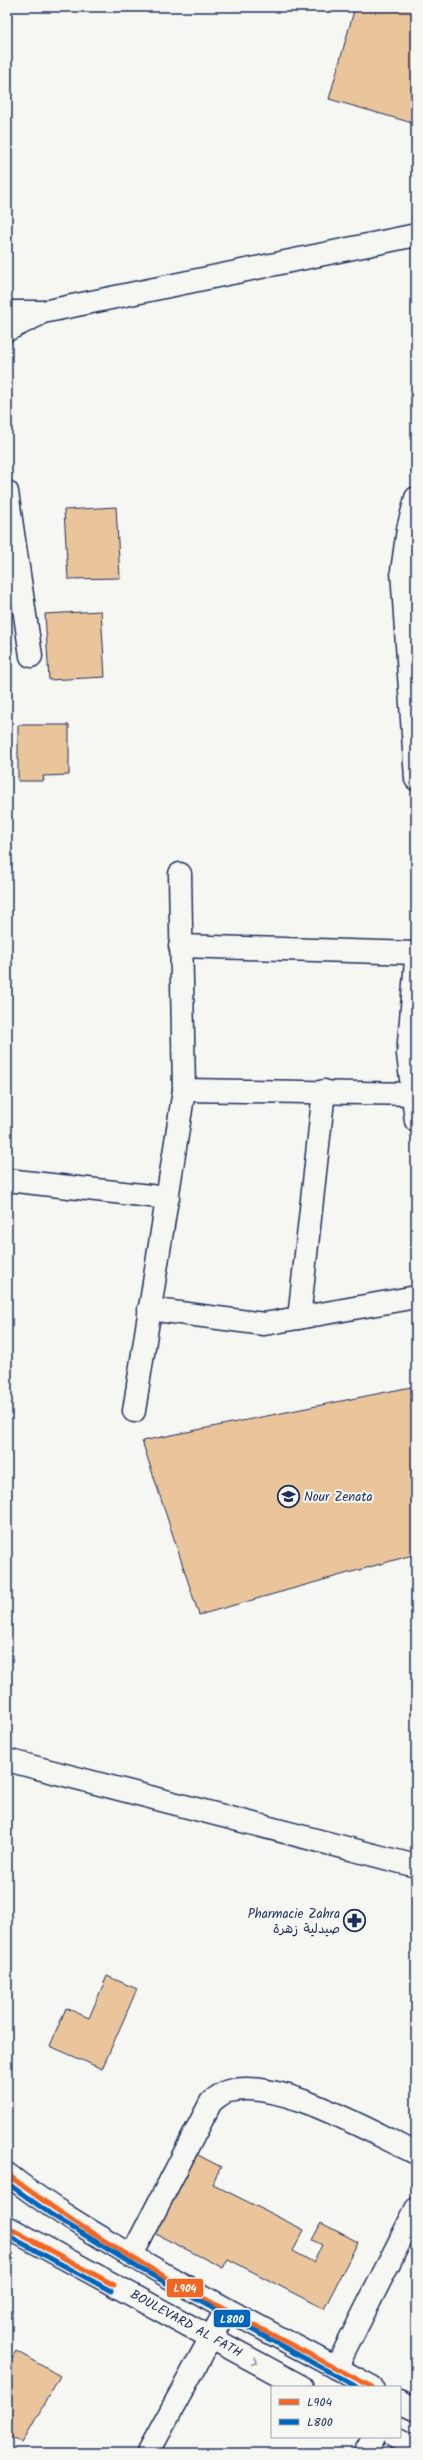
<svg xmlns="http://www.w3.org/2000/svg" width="423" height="2460" font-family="Kalam,'Playpen Sans Arabic',sans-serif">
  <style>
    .building { fill: #eac59b; stroke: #1b2f5e }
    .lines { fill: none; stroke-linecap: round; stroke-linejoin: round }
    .minor-casing { stroke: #1b2f5e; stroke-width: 25 }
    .highway-casing { stroke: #1b2f5e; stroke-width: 25 }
    .minor { stroke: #f6f6f2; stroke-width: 22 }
    .highway { stroke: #f6f6f2; stroke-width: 22 }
    .bus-1-casing { stroke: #f6f6f2; stroke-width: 8 }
    .bus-2-casing { stroke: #f6f6f2; stroke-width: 8 }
    .bus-1 { stroke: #f26522; stroke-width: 5 }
    .bus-2 { stroke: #0065bd; stroke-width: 5 }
    .oneway { stroke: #8892a8 }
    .labels { text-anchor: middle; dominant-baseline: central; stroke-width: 4; stroke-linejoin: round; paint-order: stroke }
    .poi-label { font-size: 13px; fill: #1b2f5e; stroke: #f6f6f2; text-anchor: start }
    .street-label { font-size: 13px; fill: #1b2f5e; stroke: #f6f6f2 }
    .line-badge { stroke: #f6f6f2; stroke-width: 1.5 }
    .badge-label { font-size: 11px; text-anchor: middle; font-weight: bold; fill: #fff }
  </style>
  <rect width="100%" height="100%" fill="#f6f6f2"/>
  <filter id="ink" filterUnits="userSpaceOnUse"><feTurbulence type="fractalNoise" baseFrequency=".025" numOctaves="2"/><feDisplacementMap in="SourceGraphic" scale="8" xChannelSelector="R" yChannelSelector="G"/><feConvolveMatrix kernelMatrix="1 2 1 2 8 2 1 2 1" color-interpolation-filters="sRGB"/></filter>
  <g filter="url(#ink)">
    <g class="building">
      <path d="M 355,7 L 416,7 L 416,124 L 329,99 Z"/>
      <path d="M 116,507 L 120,578 L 68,579 L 64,510 Z"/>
      <path d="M 101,611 L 105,677 L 49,680 L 45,614 Z"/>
      <path d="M 18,725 L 69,725 L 69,775 L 43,776 L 44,781 L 18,781 Z"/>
      <path d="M 416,1386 L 416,1554 L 199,1615 L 142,1441 Z"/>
      <path d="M 107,1976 L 137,1989 L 102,2069 L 50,2046 L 66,2008 L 89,2018 Z"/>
      <path d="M 194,2153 L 221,2167 L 212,2184 L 304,2230 L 293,2251 L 313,2262 L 322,2245 L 312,2240 L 321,2223 L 358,2242 L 324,2309 L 228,2259 L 223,2268 L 154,2233 Z"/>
      <path d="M 16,2351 L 60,2376 L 22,2443 L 7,2435 L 7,2367 Z"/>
    </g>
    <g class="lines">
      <defs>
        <g id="minor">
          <path d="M 7,312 L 43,312 L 416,235"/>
          <path d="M 7,330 L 38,315"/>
          <path d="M 7,492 L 31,656"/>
          <path d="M 416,498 L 408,529 L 402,571 L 416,779"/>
          <path d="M 180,946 L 416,953"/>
          <path d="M 416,961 L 408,1054 L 416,1121"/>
          <path d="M 184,1090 L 416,1094"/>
          <path d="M 7,1180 L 168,1198"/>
          <path d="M 149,1309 L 264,1324 L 416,1297"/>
          <path d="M 299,1318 L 324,1091"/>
          <path d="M 134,1411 L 184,1090 L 180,874"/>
          <path d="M 7,1760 L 416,1866"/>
          <path d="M 132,2255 L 211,2102 C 216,2098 223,2092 229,2091 C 280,2078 370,2132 416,2153"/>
          <path d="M 336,2368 L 416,2209"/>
          <path d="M 148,2453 L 226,2310"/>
          <path d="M 365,2453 L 374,2437"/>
        </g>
        <g id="highway">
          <path d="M 7,2174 C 50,2208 95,2234 141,2261 C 217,2305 294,2346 372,2387"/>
          <path d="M 7,2227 L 302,2387"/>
          <path d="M 400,2402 L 416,2410"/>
          <path d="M 395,2437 L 416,2448"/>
        </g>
      </defs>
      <use href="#minor" class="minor-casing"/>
      <use href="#highway" class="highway-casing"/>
      <use href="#minor" class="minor"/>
      <use href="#highway" class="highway"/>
      <defs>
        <g id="bus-1">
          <path d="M 7,2174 C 118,2259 249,2322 372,2387"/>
          <path d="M 7,2227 L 114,2285"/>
        </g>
        <g id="bus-2">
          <path d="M 7,2183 L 52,2215 L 137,2267 L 357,2387"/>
          <path d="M 7,2235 L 111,2291"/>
        </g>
      </defs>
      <use href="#bus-1" class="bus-1-casing"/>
      <use href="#bus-2" class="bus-2-casing"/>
      <use href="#bus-1" class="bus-1"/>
      <use href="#bus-2" class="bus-2"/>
    </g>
    <defs><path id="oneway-chevron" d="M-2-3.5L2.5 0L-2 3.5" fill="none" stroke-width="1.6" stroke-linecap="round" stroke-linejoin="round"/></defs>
    <use class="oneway" href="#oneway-chevron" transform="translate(255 2362) rotate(28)"/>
  </g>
  <defs>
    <symbol id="school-ring" viewBox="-11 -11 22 22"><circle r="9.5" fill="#f6f6f2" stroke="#1b2f5e" stroke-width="1.5"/><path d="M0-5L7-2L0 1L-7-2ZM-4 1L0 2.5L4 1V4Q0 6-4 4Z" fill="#1b2f5e"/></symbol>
    <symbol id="pharmacy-ring" viewBox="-11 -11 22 22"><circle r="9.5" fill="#f6f6f2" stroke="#1b2f5e" stroke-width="1.5"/><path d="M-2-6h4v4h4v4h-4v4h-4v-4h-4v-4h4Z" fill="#1b2f5e"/></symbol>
  </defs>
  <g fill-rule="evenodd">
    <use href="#school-ring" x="276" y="1484" width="25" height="25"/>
    <use href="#pharmacy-ring" x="342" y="1908" width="25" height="25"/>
  </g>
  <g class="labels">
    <g class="poi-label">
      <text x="304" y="1497">Nour Zenata</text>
      <text x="340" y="1914" text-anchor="end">Pharmacie Zahra<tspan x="340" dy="15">صيدلية زهرة</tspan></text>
    </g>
    <g class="street-label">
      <text transform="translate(186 2324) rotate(29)">BOULEVARD AL FATH</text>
    </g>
  </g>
  <g class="line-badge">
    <rect x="166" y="2278" width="38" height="20" rx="4" fill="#f26522"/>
    <rect x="213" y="2309" width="38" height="19" rx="4" fill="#0065bd"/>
  </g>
  <g class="badge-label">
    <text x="185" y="2292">L904</text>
    <text x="232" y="2323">L800</text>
  </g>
  <rect width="423" height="2460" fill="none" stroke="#f6f6f2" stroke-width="24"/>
  <rect x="12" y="12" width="399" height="2436" fill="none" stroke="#1b2f5e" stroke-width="1.5" filter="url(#ink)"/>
  <rect x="271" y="2386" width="130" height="52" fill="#f6f6f2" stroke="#9ea6b7"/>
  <rect x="279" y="2399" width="20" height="6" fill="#f26522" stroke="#9ea6b7"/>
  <text x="307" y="2406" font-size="12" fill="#1b2f5e">L904</text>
  <rect x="279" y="2419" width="20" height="6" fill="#0065bd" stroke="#9ea6b7"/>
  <text x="307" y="2426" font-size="12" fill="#1b2f5e">L800</text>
</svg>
